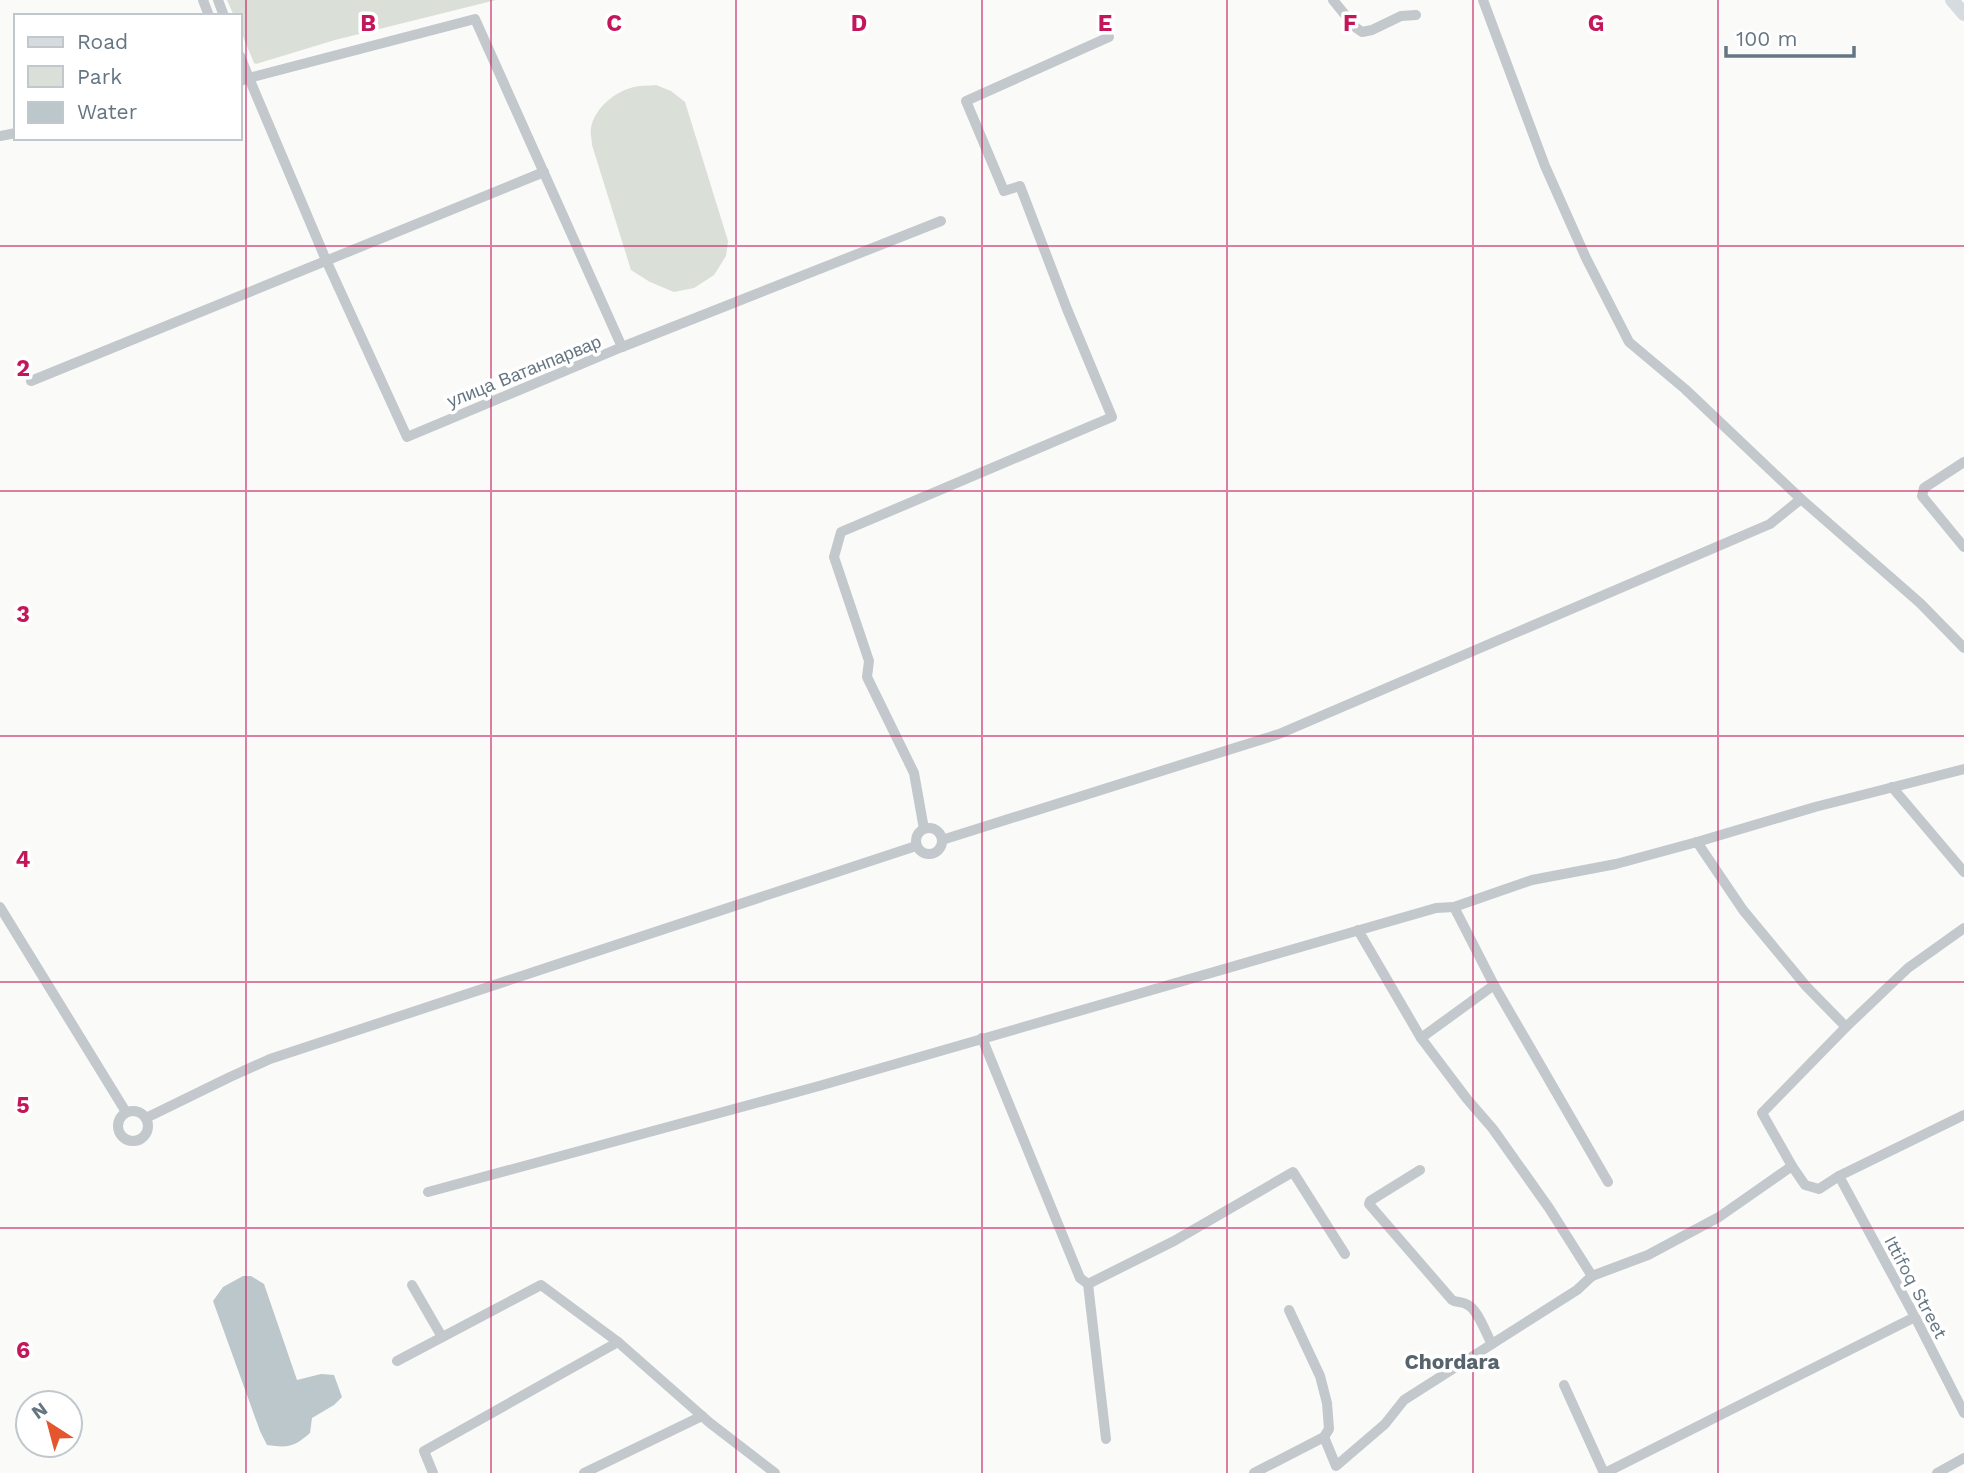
<svg xmlns="http://www.w3.org/2000/svg" width="1964" height="1473" font-family="'Work Sans',sans-serif">
  <style>
    .green { fill: #dadfd7 }
    .water { fill: #bbc7cb }
    .lines { fill: none; stroke-linecap: round; stroke-linejoin: round }
    .street { stroke: #c3c8cc; stroke-width: 10 }
    .secondary { stroke: #d6dbdf; stroke-width: 14 }
    .grid { fill: none; stroke: #c2185b; stroke-width: 2; stroke-opacity: 0.55 }
    .labels { text-anchor: middle; dominant-baseline: central; stroke-width: 7; stroke-linejoin: round; paint-order: stroke }
    .street-label { font-size: 18px; fill: #657683; stroke: #fff }
    .quarter-label { font-size: 21px; font-weight: bold; fill: #57646e; stroke: #fff }
    .grid-label { font-size: 23px; text-anchor: middle; font-weight: bold; fill: #c2185b; stroke: #fff; stroke-width: 7; stroke-linejoin: round; paint-order: stroke }
  </style>
  <rect width="100%" height="100%" fill="#fafaf8"/>
  <g class="green">
    <path d="M 227,0 L 496,0 L 335,40 L 256,64 L 254,63 L 240,29 L 240,16 L 234,16 Z"/>
    <path d="M 656,85 L 671,91 L 685,102 L 728,241 L 726,256 L 714,275 L 694,288 L 674,292 L 650,282 L 631,270 L 592,145 C 592,140 590,133 591,128 C 594,109 615,91 634,87 C 641,85 649,86 656,85 Z"/>
  </g>
  <path class="water" d="M 243,1276 L 251,1276 L 264,1284 L 297,1380 L 321,1374 L 334,1375 L 342,1397 L 334,1405 L 312,1418 L 310,1433 C 294,1447 288,1448 267,1445 L 260,1431 L 213,1301 L 223,1287 Z"/>
  <g class="lines">
    <g class="street">
      <path d="M 203,0 L 209,16"/>
      <path d="M 218,0 L 224,16"/>
      <path d="M 1333,0 L 1355,27 L 1362,32 L 1372,30 L 1401,16 L 1416,15"/>
      <path d="M 1483,0 L 1545,166 L 1586,258 L 1629,342 L 1685,389 L 1801,499 L 1920,603 L 1964,648"/>
      <path d="M 240,56 L 249,78 L 326,260 L 407,437 L 622,347 L 475,19 L 249,78 L 240,81"/>
      <path d="M 0,136 L 16,133"/>
      <path d="M 622,347 L 941,221"/>
      <path d="M 31,381 L 544,172"/>
      <path d="M 1964,462 L 1924,488 L 1922,496 L 1964,547"/>
      <path d="M 1892,787 L 1964,872"/>
      <circle cx="929" cy="841" r="13"/>
      <path d="M 924,829 L 914,773 L 867,677 L 869,661 L 834,557 L 841,532 L 1112,417 L 1067,309 L 1020,186 L 1004,191 L 966,101 L 1109,37"/>
      <path d="M 942,840 L 1279,734 L 1770,524 L 1801,499"/>
      <path d="M 1697,842 L 1743,910 L 1806,986 L 1846,1027 L 1762,1113 L 1792,1166"/>
      <path d="M 0,907 L 126,1112"/>
      <path d="M 1358,930 L 1421,1038"/>
      <path d="M 1846,1027 L 1908,968 L 1964,928"/>
      <path d="M 982,1038 L 1080,1278 L 1088,1284 L 1106,1439"/>
      <circle cx="133" cy="1126" r="15"/>
      <path d="M 146,1118 L 230,1077 L 270,1059 L 916,846"/>
      <path d="M 1420,1170 L 1370,1201 L 1369,1204 L 1452,1300 C 1457,1303 1462,1301 1468,1305 C 1478,1310 1486,1334 1492,1344"/>
      <path d="M 1839,1176 L 1915,1317 L 1964,1413"/>
      <path d="M 1608,1182 L 1494,985 L 1454,907 L 1532,880 L 1616,864 L 1697,842 L 1815,807 L 1964,769"/>
      <path d="M 428,1192 L 819,1086 L 1436,908 L 1454,907"/>
      <path d="M 1592,1276 L 1648,1255 L 1719,1217 L 1792,1166 L 1805,1185 L 1819,1189 L 1839,1176 L 1964,1115"/>
      <path d="M 1088,1284 L 1174,1241 L 1293,1172 L 1345,1254"/>
      <path d="M 412,1285 L 442,1337"/>
      <path d="M 1289,1310 L 1320,1376 L 1327,1403 L 1329,1429 L 1324,1437"/>
      <path d="M 397,1361 L 541,1285 L 618,1342 L 710,1423 L 775,1473"/>
      <path d="M 1564,1385 L 1604,1473"/>
      <path d="M 433,1473 L 424,1451 L 618,1342"/>
      <path d="M 584,1473 L 702,1416"/>
      <path d="M 1254,1473 L 1324,1437 L 1336,1466 L 1385,1424 L 1404,1400 L 1577,1290 L 1592,1276 L 1549,1208 L 1493,1129 L 1467,1099 L 1421,1038 L 1494,985"/>
      <path d="M 1605,1473 L 1915,1317"/>
      <path d="M 1937,1473 L 1964,1458"/>
    </g>
    <path class="secondary" d="M 1952,0 L 1964,14"/>
  </g>
  <path class="grid" d="M 246,0 L 246,1473M 491,0 L 491,1473M 736,0 L 736,1473M 982,0 L 982,1473M 1227,0 L 1227,1473M 1473,0 L 1473,1473M 1718,0 L 1718,1473M 0,246 L 1964,246M 0,491 L 1964,491M 0,736 L 1964,736M 0,982 L 1964,982M 0,1228 L 1964,1228"/>
  <g class="labels">
    <g class="street-label">
      <text transform="translate(524 371) rotate(-22)">улица Ватанпарвар</text>
      <text transform="translate(1916 1287) rotate(62)">Ittifoq Street</text>
    </g>
    <g class="quarter-label">
      <text x="1452" y="1361">Chordara</text>
    </g>
  </g>
  <g class="grid-label">
    <text x="368" y="31">B</text>
    <text x="614" y="31">C</text>
    <text x="859" y="31">D</text>
    <text x="1105" y="31">E</text>
    <text x="1350" y="31">F</text>
    <text x="1596" y="31">G</text>
    <text x="23" y="376">2</text>
    <text x="23" y="622">3</text>
    <text x="23" y="867">4</text>
    <text x="23" y="1113">5</text>
    <text x="23" y="1358">6</text>
  </g>
  <rect x="14" y="14" width="228" height="126" fill="#ffffff" stroke="#c1c8cd" stroke-width="2"/>
  <rect x="28" y="37" width="35" height="10" fill="#d6dbdf" stroke="#c1c8cd" stroke-width="2"/>
  <text x="77" y="49" font-size="21" fill="#657683">Road</text>
  <rect x="28" y="66" width="35" height="21" fill="#dadfd7" stroke="#c1c8cd" stroke-width="2"/>
  <text x="77" y="84" font-size="21" fill="#657683">Park</text>
  <rect x="28" y="102" width="35" height="21" fill="#bbc7cb" stroke="#c1c8cd" stroke-width="2"/>
  <text x="77" y="119" font-size="21" fill="#657683">Water</text>
  <g transform="translate(49 1424) rotate(324)"><circle r="33" fill="#ffffff" stroke="#c1c8cd" stroke-width="2"/>
  <path d="M0-5L12 26L0 18L-12 26Z" fill="#e4572e"/>
  <text y="-10" font-size="19" font-weight="bold" text-anchor="middle" fill="#657683">N</text>
  </g>
  <path d="M1726 46v10h128v-10" fill="none" stroke="#657683" stroke-width="3.5"/>
  <text x="1736" y="46" font-size="21" fill="#657683" stroke="#ffffff" stroke-width="5" paint-order="stroke">100 m</text>
</svg>
